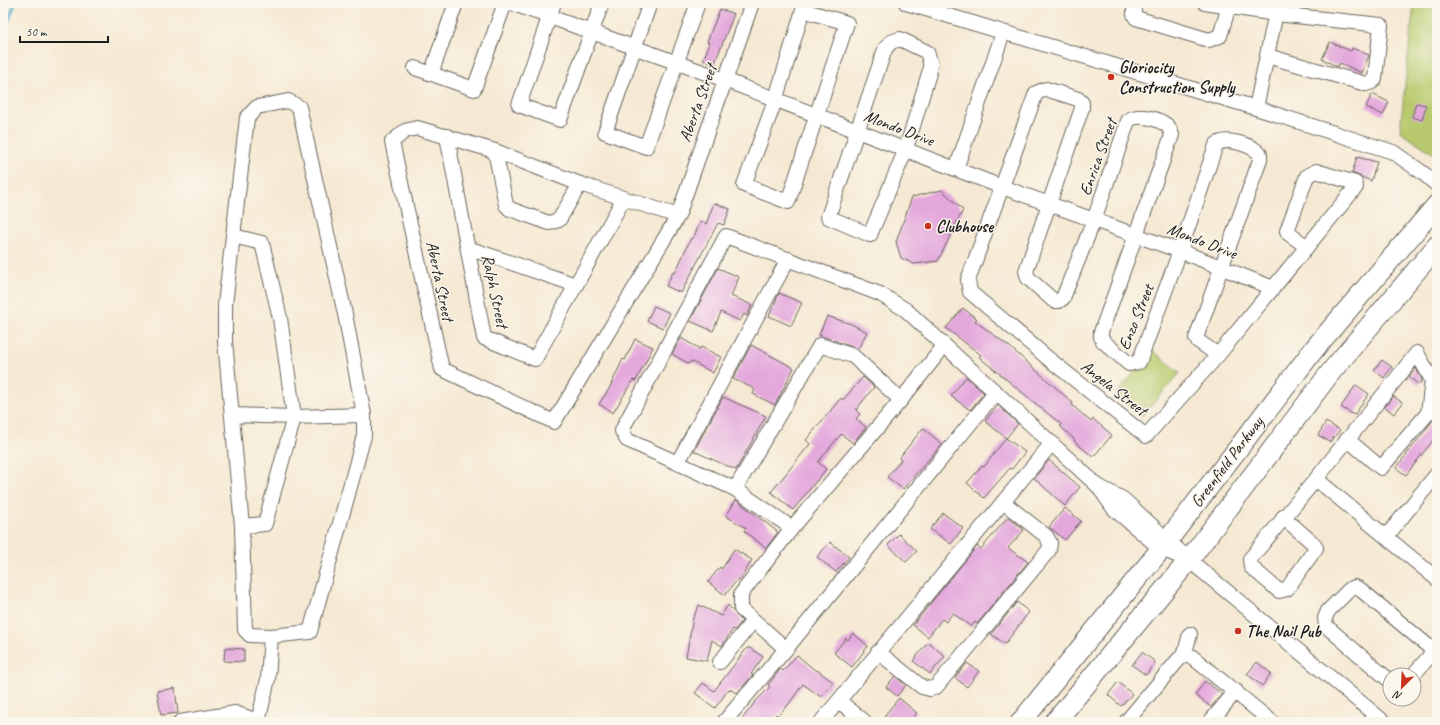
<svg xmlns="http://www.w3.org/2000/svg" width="1440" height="725" font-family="Caveat,sans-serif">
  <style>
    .green { fill: #b8ca6d; stroke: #6a7344 }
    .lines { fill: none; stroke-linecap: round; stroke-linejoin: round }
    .stream { stroke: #49afc8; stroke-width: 3.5 }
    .building { fill: #e3a7dc }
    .street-casing { stroke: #68645c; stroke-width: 16 }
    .secondary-casing { stroke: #68645c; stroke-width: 22 }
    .street { stroke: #fff; stroke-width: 14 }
    .secondary { stroke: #fff; stroke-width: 20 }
    .poi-dot { fill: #c8321e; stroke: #fbf7ec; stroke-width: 1.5 }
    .labels { text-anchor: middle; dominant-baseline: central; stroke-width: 3; stroke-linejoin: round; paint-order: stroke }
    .poi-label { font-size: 17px; font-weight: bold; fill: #1c1c1c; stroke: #fbf7ec; text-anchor: start }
    .street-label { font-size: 17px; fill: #1c1c1c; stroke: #fbf7ec }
  </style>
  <rect width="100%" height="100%" fill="#fbf7ec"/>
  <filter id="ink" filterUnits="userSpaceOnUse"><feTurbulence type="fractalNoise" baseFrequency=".025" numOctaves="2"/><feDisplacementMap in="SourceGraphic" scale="8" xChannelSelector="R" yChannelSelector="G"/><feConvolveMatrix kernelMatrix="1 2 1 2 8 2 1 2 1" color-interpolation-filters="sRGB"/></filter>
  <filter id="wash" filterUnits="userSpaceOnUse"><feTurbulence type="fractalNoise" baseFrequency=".012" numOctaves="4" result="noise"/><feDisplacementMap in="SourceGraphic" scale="16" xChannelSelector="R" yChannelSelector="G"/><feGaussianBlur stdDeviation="0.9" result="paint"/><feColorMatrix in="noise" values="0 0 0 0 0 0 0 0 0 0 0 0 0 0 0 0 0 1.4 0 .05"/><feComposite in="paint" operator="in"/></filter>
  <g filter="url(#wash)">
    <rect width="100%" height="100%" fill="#f5e9d3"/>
    <g class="green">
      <path d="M 1414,3 L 1437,3 L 1437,156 L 1400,131 Z"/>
      <path d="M 1152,350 L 1180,373 L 1142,416 L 1116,395 Z"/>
    </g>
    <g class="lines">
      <path class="stream" d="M 3,35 L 15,3"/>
    </g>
    <g id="blocks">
      <g class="building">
        <path d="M 720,9 L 734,14 L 714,65 L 703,60 L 710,43 L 707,42 Z"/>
        <path d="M 1330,42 L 1351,51 L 1352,48 L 1369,55 L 1362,73 L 1340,63 L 1338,67 L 1322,59 Z"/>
        <path d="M 1372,94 L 1389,102 L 1383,115 L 1366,107 Z"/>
        <path d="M 1416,103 L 1426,105 L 1422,120 L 1412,117 Z"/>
        <path d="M 1357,157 L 1377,162 L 1371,181 L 1352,173 Z"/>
        <path d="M 942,190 L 963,210 L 938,261 L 914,264 L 901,258 L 896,242 L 912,197 Z"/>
        <path d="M 714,203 L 730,209 L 724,225 L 718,223 L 681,293 L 666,286 L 673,272 L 675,273 L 691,238 L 693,238 L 701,221 L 706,224 Z"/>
        <path d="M 718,268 L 739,277 L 731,296 L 752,305 L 747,316 L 744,314 L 740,321 L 721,312 L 713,331 L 690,321 Z"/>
        <path d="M 779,293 L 802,303 L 791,326 L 769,316 Z"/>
        <path d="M 654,306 L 670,313 L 663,328 L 647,321 Z"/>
        <path d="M 963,308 L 977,319 L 975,321 L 1010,347 L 1073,403 L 1072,405 L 1091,422 L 1093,419 L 1112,435 L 1093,457 L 1074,441 L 1075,440 L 1060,426 L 1062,425 L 979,357 L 981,355 L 946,328 Z"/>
        <path d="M 827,316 L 851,324 L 867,332 L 858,349 L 819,335 Z"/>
        <path d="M 681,338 L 700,349 L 701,347 L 721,357 L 713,373 L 691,361 L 689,364 L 672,354 Z"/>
        <path d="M 635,339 L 653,347 L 636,381 L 633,380 L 613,413 L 599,404 L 609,389 L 623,359 L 625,360 Z"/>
        <path d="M 751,345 L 794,368 L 775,405 L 753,394 L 755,389 L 733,379 Z"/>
        <path d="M 1382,360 L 1392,367 L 1384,378 L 1374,370 Z"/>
        <path d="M 1416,368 L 1422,380 L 1419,385 L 1409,377 Z"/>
        <path d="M 863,377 L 874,387 L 856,410 L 860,414 L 856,419 L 866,427 L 853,443 L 841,434 L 818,462 L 826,469 L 793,510 L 771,492 L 810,444 L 806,440 L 841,398 L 843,400 Z"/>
        <path d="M 966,377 L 984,393 L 970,410 L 951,396 Z"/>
        <path d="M 1356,385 L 1369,394 L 1354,415 L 1341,407 Z"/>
        <path d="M 1393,396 L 1403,403 L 1394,414 L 1385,407 Z"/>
        <path d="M 723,397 L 766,416 L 736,470 L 694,451 Z"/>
        <path d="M 998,405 L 1018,424 L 1006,438 L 985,421 Z"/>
        <path d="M 1437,415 L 1437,435 L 1406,475 L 1396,468 Z"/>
        <path d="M 1326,422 L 1340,430 L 1330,442 L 1318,435 Z"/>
        <path d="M 923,428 L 942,444 L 903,489 L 887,477 L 901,460 L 899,458 Z"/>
        <path d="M 1006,438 L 1025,452 L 1012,469 L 1010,468 L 984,498 L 967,483 L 982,466 L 984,467 Z"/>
        <path d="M 1049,460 L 1080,487 L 1065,506 L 1034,478 Z"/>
        <path d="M 736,500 L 778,532 L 766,548 L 744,531 L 746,528 L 726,516 Z"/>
        <path d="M 1065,508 L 1081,521 L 1065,540 L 1049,527 Z"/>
        <path d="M 943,513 L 963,528 L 951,544 L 930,529 Z"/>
        <path d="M 1008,517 L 1024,530 L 1008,548 L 1028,562 L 977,624 L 975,622 L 971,627 L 953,613 L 946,622 L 942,619 L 928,637 L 913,625 L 977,546 L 981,549 Z"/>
        <path d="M 899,534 L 917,551 L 906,562 L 888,545 Z"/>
        <path d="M 830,542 L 849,557 L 836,572 L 817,557 Z"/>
        <path d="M 734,549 L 752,560 L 740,580 L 738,579 L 725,595 L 708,582 L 720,567 L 722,569 Z"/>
        <path d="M 1017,602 L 1029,612 L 1005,644 L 991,634 Z"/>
        <path d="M 699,605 L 721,616 L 728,605 L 742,621 L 735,630 L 733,629 L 722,646 L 712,640 L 707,661 L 686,657 L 693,618 Z"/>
        <path d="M 853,633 L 868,646 L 852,667 L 834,653 L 846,638 L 848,640 Z"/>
        <path d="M 928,642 L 945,656 L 930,674 L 913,661 Z"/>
        <path d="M 225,648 L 244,649 L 244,662 L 224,661 Z"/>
        <path d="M 747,648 L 750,648 L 763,657 L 751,674 L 753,675 L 737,693 L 729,689 L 715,708 L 695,693 L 703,683 L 714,691 Z"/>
        <path d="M 1142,652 L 1155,662 L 1146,675 L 1132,665 Z"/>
        <path d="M 797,655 L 816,671 L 817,670 L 833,682 L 821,697 L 803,684 L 789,704 L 777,716 L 776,714 L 770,722 L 740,722 L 755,702 L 770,687 L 768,685 L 778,672 L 780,669 L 783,671 Z"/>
        <path d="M 1257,662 L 1271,673 L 1262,686 L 1247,674 Z"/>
        <path d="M 967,663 L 979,671 L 967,687 L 955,678 Z"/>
        <path d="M 895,676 L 906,685 L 897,696 L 886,687 Z"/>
        <path d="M 1205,681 L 1222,694 L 1211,707 L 1195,695 Z"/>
        <path d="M 1118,682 L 1132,694 L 1121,706 L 1108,695 Z"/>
        <path d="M 175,688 L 178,713 L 161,715 L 157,691 Z"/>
        <path d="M 899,698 L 917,713 L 909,722 L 891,722 L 884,716 Z"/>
      </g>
    </g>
  </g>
  <g filter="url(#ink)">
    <use href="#blocks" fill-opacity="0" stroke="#68645c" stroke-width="1"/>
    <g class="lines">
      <defs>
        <g id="street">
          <path d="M 511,3 L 725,80 L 1002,187 L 1180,251 L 1273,288"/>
          <path d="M 554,3 L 519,105 L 560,120 L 602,3"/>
          <path d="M 650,3 L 605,132 L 646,147 L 698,3"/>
          <path d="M 906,3 L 1256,108 L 1393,152 L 1423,173 L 1437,185"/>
          <path d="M 1134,3 L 1134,14 L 1136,18 L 1209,40 L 1220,36 L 1229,6"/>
          <path d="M 1205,3 L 1276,14 L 1381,25 L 1375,78 L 1372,82 L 1366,84 L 1267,56"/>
          <path d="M 803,10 L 847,23 L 788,202 L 744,185 L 775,101 Z"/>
          <path d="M 900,39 L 927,52 L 930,61 L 930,70 L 906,149 L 870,235 L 828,217 L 885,49 L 891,42 Z"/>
          <path d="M 415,68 L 474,89 L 505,3"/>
          <path d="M 431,74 L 456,3"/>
          <path d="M 1256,108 L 1278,3"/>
          <path d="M 447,136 L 484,338 L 535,359 L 624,198"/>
          <path d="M 495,151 L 506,205 L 510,209 L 549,223 L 559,220 L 580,184"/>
          <path d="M 956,169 L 1003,33"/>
          <path d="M 678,216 L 580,184 L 495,151 L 417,128 L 405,131 L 392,142 L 442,369 L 554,422 L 678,216 L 752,3"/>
          <path d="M 233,236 L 247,118 L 257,107 L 288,101 L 299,107 L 345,314 L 364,415 L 364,436 L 310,632 L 271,636 L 268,679 L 258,722"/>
          <path d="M 468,248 L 576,285"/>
          <path d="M 1218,355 L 1198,341 L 1196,338 L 1260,160 L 1260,154 C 1252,145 1225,136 1216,145 L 1180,251 L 1139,362 L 1129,364 L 1103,341 L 1101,337 L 1101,332 L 1172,135 C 1170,130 1169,126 1165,124 C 1156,118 1136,113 1128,121 L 1094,220 L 1063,298 L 1059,301 L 1054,301 L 1028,278 L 1026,271 L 1082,108 L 1082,103 L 1078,99 L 1046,89 L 1036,93 L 968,280 L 970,292 L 1050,360 L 1146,436 L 1218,355 L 1356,187 L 1355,183 L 1316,171 L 1307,176 L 1287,231 L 1289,234 L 1306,246"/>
          <path d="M 232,415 L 294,417 L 280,318 L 262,243 L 233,236 L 225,305 L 225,341 L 242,526 L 245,630 L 250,635 L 271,636"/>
          <path d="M 678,462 L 788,259"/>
          <path d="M 1316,479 L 1437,579"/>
          <path d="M 1098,486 L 1123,499 L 1189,560 L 1384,722"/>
          <path d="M 735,489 L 820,345 L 853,356 L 901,400"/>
          <path d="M 1283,517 L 1314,544 L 1316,548 L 1287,589 L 1279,591 L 1251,567 L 1250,559 C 1272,532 1294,506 1316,479 C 1350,437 1383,395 1417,353 L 1432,380 L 1428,413 L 1381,468 L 1347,439"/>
          <path d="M 242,526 L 265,524 L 294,417 L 364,415"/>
          <path d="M 792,528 L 735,489 L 627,440 L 622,431 L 625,424 L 726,236 L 880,294 L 906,310 L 1098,486 L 1114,509 L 1161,549 L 1189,560"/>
          <path d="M 1386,537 L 1437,474"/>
          <path d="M 1190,634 L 1184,656 L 1191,656 L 1272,722"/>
          <path d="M 786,649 L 741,609 L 741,594 L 792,528 L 901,400 L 944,346"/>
          <path d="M 878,652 L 922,687 L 930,689 L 936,687 L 1049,550 L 1050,543 L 1046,536 L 1003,502"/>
          <path d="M 720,662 L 753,621"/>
          <path d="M 1413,675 L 1437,648"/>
          <path d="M 1390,681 L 1326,626 L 1325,618 L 1328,611 L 1350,589 L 1355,587 L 1361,590 L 1434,651"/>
          <path d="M 839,701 L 865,722"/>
          <path d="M 180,722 L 235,713 L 258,721"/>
          <path d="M 724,722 L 786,649 L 996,392"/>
          <path d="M 821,722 L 1052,443"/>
          <path d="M 1126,722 L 1179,659 L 1184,656"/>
          <path d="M 1210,722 L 1236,691"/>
        </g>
        <g id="secondary">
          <path d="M 1021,722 L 1161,549 L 1315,348 L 1437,205"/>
          <path d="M 1055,722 L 1189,560 L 1330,373 L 1437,246"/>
        </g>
      </defs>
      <use href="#street" class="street-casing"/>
      <use href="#secondary" class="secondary-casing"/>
      <use href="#street" class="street"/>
      <use href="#secondary" class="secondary"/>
    </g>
  </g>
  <g class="poi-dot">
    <circle cx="1111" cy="77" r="4"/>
    <circle cx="928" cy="226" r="4"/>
    <circle cx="1238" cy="631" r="4"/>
  </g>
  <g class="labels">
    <g class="poi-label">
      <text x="1119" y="67">Gloriocity<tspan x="1119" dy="20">Construction Supply</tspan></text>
      <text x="936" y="226">Clubhouse</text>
      <text x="1246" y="631">The Nail Pub</text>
    </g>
    <g class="street-label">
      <text transform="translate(698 103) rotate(-70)">Aberta Street</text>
      <text transform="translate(899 128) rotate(21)">Mondo Drive</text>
      <text transform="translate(1098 157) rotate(-70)">Enrica Street</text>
      <text transform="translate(1202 241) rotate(21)">Mondo Drive</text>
      <text transform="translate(440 281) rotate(78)">Aberta Street</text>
      <text transform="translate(495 291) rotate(78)">Ralph Street</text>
      <text transform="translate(1136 317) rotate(-68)">Enzo Street</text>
      <text transform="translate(1114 388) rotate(38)">Angela Street</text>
      <text transform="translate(1227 462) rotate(-53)">Greenfield Parkway</text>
    </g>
  </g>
  <rect width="1440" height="725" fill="none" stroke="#fbf7ec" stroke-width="16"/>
  <g transform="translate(1402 687) rotate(204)"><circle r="19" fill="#fbf7ec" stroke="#a29f99"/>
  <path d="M0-3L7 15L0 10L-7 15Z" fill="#c8321e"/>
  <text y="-6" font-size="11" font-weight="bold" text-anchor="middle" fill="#1c1c1c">N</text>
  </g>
  <path d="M20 36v6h88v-6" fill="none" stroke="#1c1c1c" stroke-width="2"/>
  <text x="26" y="36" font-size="12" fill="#1c1c1c" stroke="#fbf7ec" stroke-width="3" paint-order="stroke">50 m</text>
</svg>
